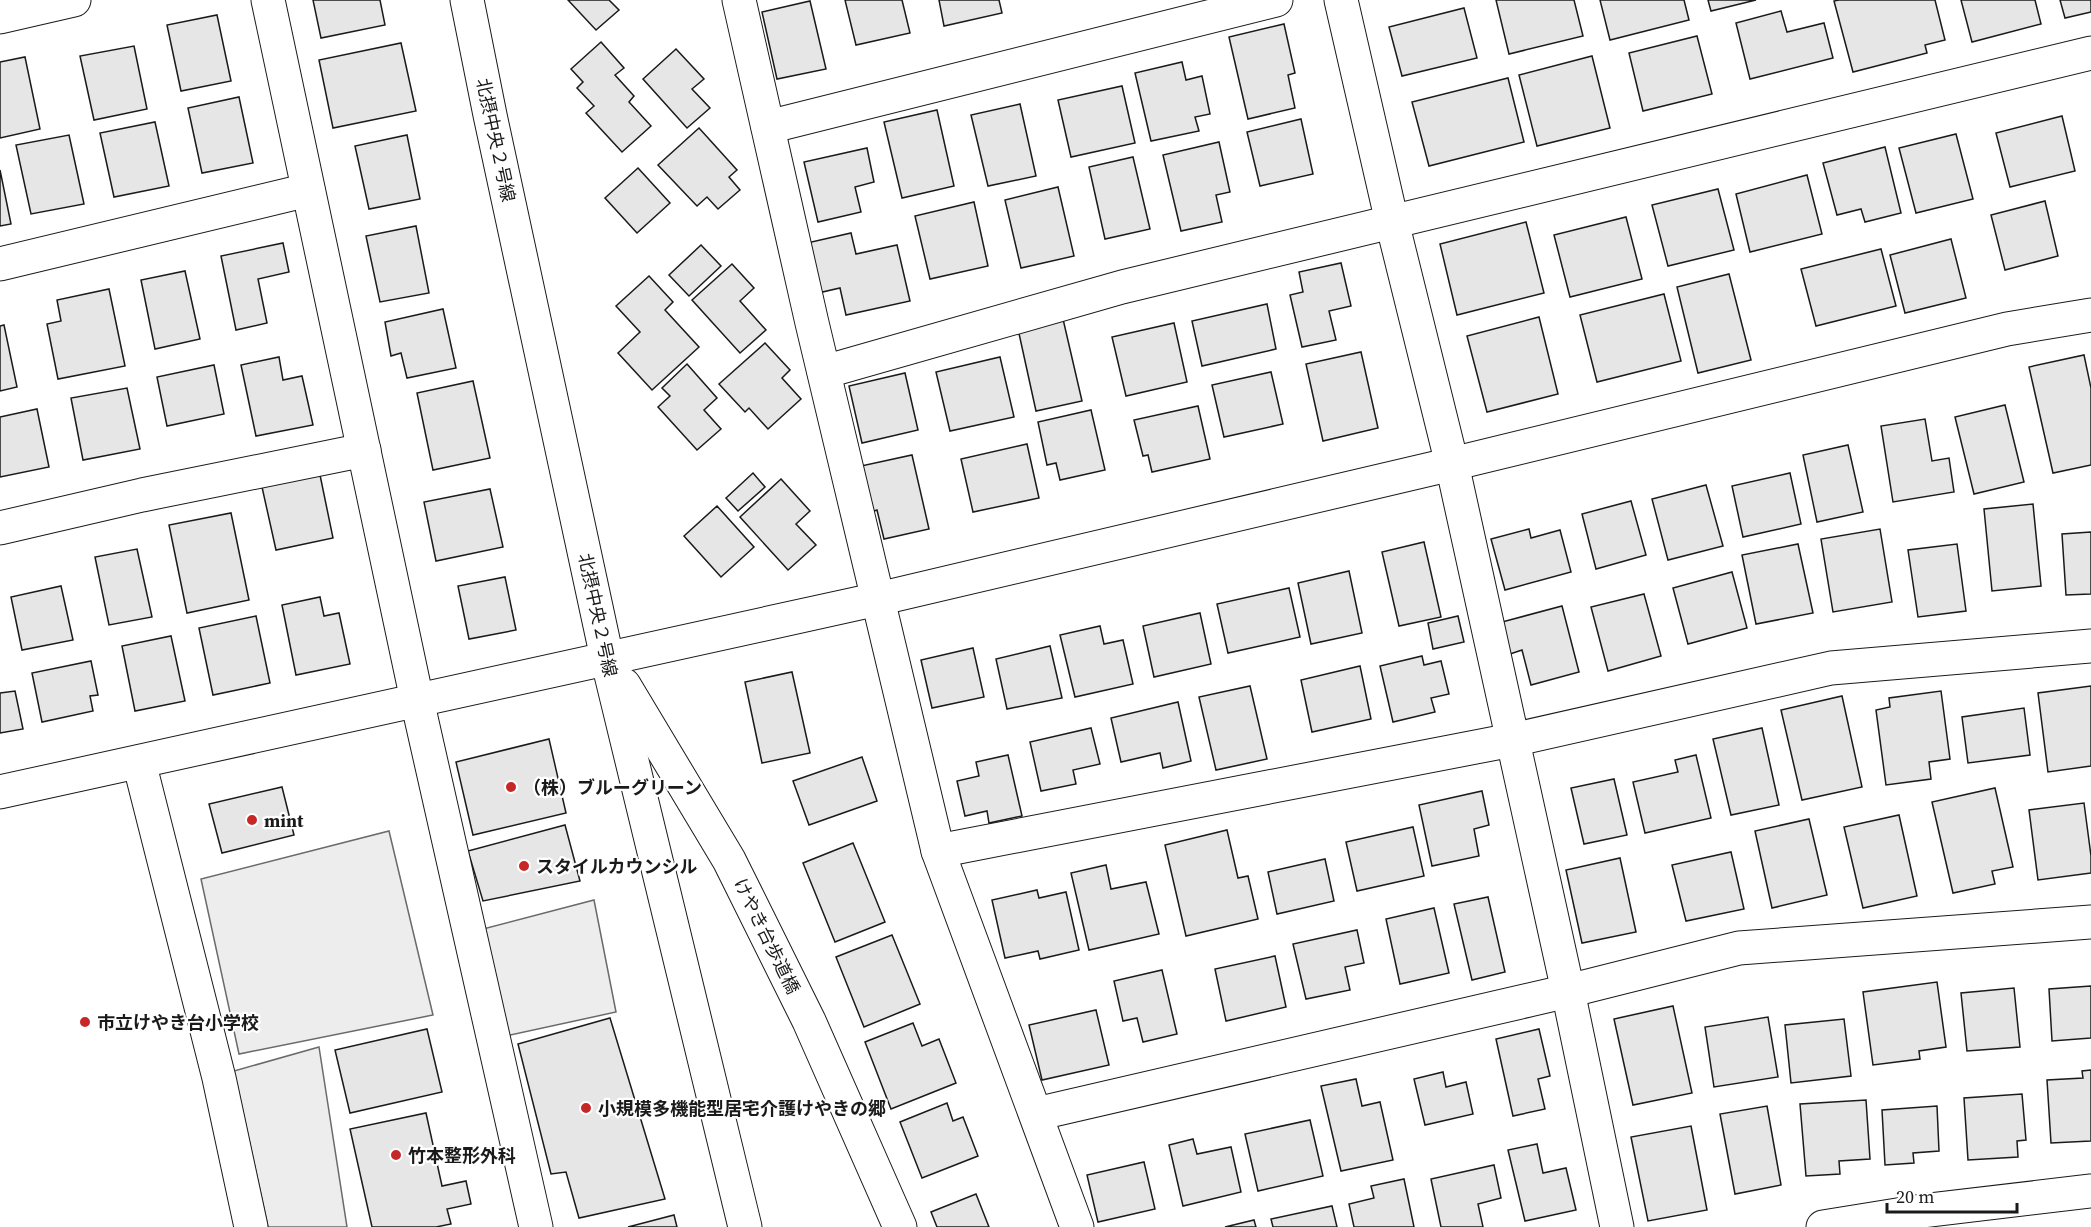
<svg xmlns="http://www.w3.org/2000/svg" width="2091" height="1227" font-family="'Source Serif 4','Noto Sans JP',serif">
  <style>
    .parking { fill: #ededed; stroke: #6a6a6a; stroke-width: 1.5 }
    .building { fill: #e6e6e6; stroke: #1a1a1a; stroke-width: 1.5 }
    .lines { fill: none; stroke-linecap: round; stroke-linejoin: round }
    .minor-casing { stroke: #1a1a1a; stroke-width: 35 }
    .minor { stroke: #fff; stroke-width: 33 }
    .poi-dot { fill: #c62828; stroke: #fff; stroke-width: 2 }
    .labels { text-anchor: middle; dominant-baseline: central; stroke-width: 4.5; stroke-linejoin: round; paint-order: stroke }
    .street-label { font-size: 18px; fill: #1a1a1a; stroke: #fff }
    .poi-label { font-size: 18px; font-weight: bold; fill: #1a1a1a; stroke: #fff; text-anchor: start }
  </style>
  <rect width="100%" height="100%" fill="#fff"/>
  <g class="parking">
    <path d="M 389,831 L 433,1015 L 239,1054 L 201,879 Z"/>
    <path d="M 594,900 L 616,1012 L 506,1036 L 483,929 Z"/>
    <path d="M 319,1047 L 347,1227 L 268,1227 L 234,1071 Z"/>
  </g>
  <g class="building">
    <path d="M 313,0 L 380,0 L 385,25 L 321,38 Z"/>
    <path d="M 568,0 L 609,0 L 619,10 L 596,30 Z"/>
    <path d="M 845,0 L 902,0 L 910,33 L 856,45 Z"/>
    <path d="M 939,0 L 999,0 L 1002,13 L 944,26 Z"/>
    <path d="M 1496,0 L 1574,0 L 1583,36 L 1509,54 Z"/>
    <path d="M 1600,0 L 1684,0 L 1689,20 L 1610,40 Z"/>
    <path d="M 1708,0 L 1756,0 L 1711,11 Z"/>
    <path d="M 1839,0 L 1935,0 L 1945,40 L 1925,45 L 1927,53 L 1853,72 L 1834,1 Z"/>
    <path d="M 1961,0 L 2035,0 L 2041,24 L 1972,42 Z"/>
    <path d="M 2060,0 L 2091,0 L 2091,12 L 2065,18 Z"/>
    <path d="M 810,1 L 826,69 L 777,79 L 762,12 Z"/>
    <path d="M 1464,8 L 1477,58 L 1402,76 L 1389,27 Z"/>
    <path d="M 1781,11 L 1787,32 L 1824,23 L 1833,58 L 1750,79 L 1736,23 Z"/>
    <path d="M 217,15 L 231,81 L 181,91 L 167,25 Z"/>
    <path d="M 1284,24 L 1295,73 L 1288,75 L 1295,108 L 1248,119 L 1229,37 Z"/>
    <path d="M 1697,36 L 1712,94 L 1643,111 L 1629,53 Z"/>
    <path d="M 601,42 L 624,68 L 615,75 L 634,96 L 629,102 L 651,126 L 622,152 L 586,113 L 594,106 L 577,88 L 583,82 L 571,69 Z"/>
    <path d="M 401,43 L 416,111 L 333,128 L 319,60 Z"/>
    <path d="M 134,46 L 147,109 L 94,120 L 80,56 Z"/>
    <path d="M 676,49 L 704,79 L 692,89 L 710,108 L 687,128 L 643,79 Z"/>
    <path d="M 1592,56 L 1610,128 L 1537,146 L 1519,75 Z"/>
    <path d="M 25,57 L 40,129 L 0,138 L 0,62 Z"/>
    <path d="M 1182,62 L 1186,80 L 1202,76 L 1210,114 L 1195,117 L 1199,131 L 1151,141 L 1135,73 Z"/>
    <path d="M 1508,78 L 1524,142 L 1429,166 L 1412,102 Z"/>
    <path d="M 1122,86 L 1135,143 L 1071,157 L 1058,100 Z"/>
    <path d="M 239,97 L 253,163 L 202,173 L 188,108 Z"/>
    <path d="M 1020,104 L 1036,176 L 988,186 L 971,115 Z"/>
    <path d="M 937,110 L 954,186 L 902,198 L 884,122 Z"/>
    <path d="M 2062,116 L 2075,171 L 2010,187 L 1996,133 Z"/>
    <path d="M 1301,119 L 1313,174 L 1260,186 L 1247,132 Z"/>
    <path d="M 155,122 L 169,186 L 114,197 L 100,133 Z"/>
    <path d="M 699,128 L 737,170 L 729,177 L 740,190 L 718,209 L 707,197 L 697,206 L 658,165 Z"/>
    <path d="M 1956,134 L 1973,199 L 1916,213 L 1899,148 Z"/>
    <path d="M 69,135 L 84,204 L 31,214 L 16,145 Z"/>
    <path d="M 407,135 L 420,199 L 369,209 L 355,146 Z"/>
    <path d="M 1219,142 L 1230,192 L 1216,195 L 1222,222 L 1181,231 L 1163,155 Z"/>
    <path d="M 1885,147 L 1901,213 L 1865,222 L 1861,209 L 1837,215 L 1823,163 Z"/>
    <path d="M 867,148 L 874,182 L 855,187 L 861,212 L 818,222 L 804,162 Z"/>
    <path d="M 1133,157 L 1150,229 L 1105,239 L 1089,167 Z"/>
    <path d="M 638,168 L 670,203 L 637,233 L 605,198 Z"/>
    <path d="M 0,170 L 11,224 L 0,226 Z"/>
    <path d="M 1807,175 L 1822,234 L 1750,252 L 1736,194 Z"/>
    <path d="M 1058,187 L 1074,256 L 1021,268 L 1005,200 Z"/>
    <path d="M 1718,189 L 1734,250 L 1668,266 L 1652,205 Z"/>
    <path d="M 2045,201 L 2058,256 L 2005,270 L 1991,215 Z"/>
    <path d="M 974,202 L 988,266 L 930,279 L 915,216 Z"/>
    <path d="M 1626,217 L 1642,279 L 1570,297 L 1554,235 Z"/>
    <path d="M 1526,222 L 1544,293 L 1457,315 L 1440,244 Z"/>
    <path d="M 416,226 L 429,293 L 380,302 L 366,236 Z"/>
    <path d="M 851,233 L 856,254 L 897,245 L 910,301 L 846,315 L 840,288 L 818,293 L 807,243 Z"/>
    <path d="M 1951,239 L 1966,298 L 1905,313 L 1890,255 Z"/>
    <path d="M 283,243 L 289,272 L 258,279 L 267,323 L 236,330 L 221,256 Z"/>
    <path d="M 701,245 L 721,266 L 689,296 L 669,275 Z"/>
    <path d="M 1881,249 L 1896,306 L 1816,326 L 1801,269 Z"/>
    <path d="M 1341,263 L 1351,306 L 1329,311 L 1336,340 L 1302,347 L 1290,295 L 1303,292 L 1299,272 Z"/>
    <path d="M 732,264 L 754,288 L 740,301 L 766,330 L 740,353 L 692,300 Z"/>
    <path d="M 185,271 L 200,339 L 155,349 L 141,280 Z"/>
    <path d="M 1729,274 L 1751,360 L 1698,373 L 1677,287 Z"/>
    <path d="M 649,276 L 673,302 L 665,310 L 699,347 L 652,390 L 618,353 L 640,332 L 616,306 Z"/>
    <path d="M 109,289 L 125,366 L 58,379 L 47,324 L 61,321 L 57,300 Z"/>
    <path d="M 1664,294 L 1681,361 L 1597,382 L 1580,315 Z"/>
    <path d="M 1267,304 L 1276,349 L 1202,366 L 1192,321 Z"/>
    <path d="M 443,309 L 456,368 L 407,378 L 401,353 L 391,356 L 385,322 Z"/>
    <path d="M 1539,317 L 1558,394 L 1487,412 L 1467,336 Z"/>
    <path d="M 1063,319 L 1082,401 L 1036,411 L 1018,329 Z"/>
    <path d="M 1174,323 L 1187,382 L 1126,396 L 1112,337 Z"/>
    <path d="M 4,325 L 17,387 L 0,391 L 0,326 Z"/>
    <path d="M 765,343 L 790,370 L 782,378 L 801,399 L 768,429 L 749,408 L 745,412 L 719,384 Z"/>
    <path d="M 1361,352 L 1378,428 L 1323,441 L 1306,364 Z"/>
    <path d="M 2084,355 L 2091,388 L 2091,465 L 2053,473 L 2029,367 Z"/>
    <path d="M 279,357 L 283,380 L 302,376 L 313,425 L 256,436 L 241,365 Z"/>
    <path d="M 1000,357 L 1014,417 L 950,431 L 936,372 Z"/>
    <path d="M 687,364 L 717,398 L 704,410 L 721,429 L 697,450 L 658,407 L 670,396 L 662,388 Z"/>
    <path d="M 214,365 L 224,414 L 167,426 L 157,377 Z"/>
    <path d="M 1271,372 L 1283,424 L 1224,437 L 1212,385 Z"/>
    <path d="M 905,373 L 918,430 L 862,443 L 849,386 Z"/>
    <path d="M 473,381 L 490,458 L 433,470 L 417,393 Z"/>
    <path d="M 127,388 L 140,449 L 83,460 L 71,398 Z"/>
    <path d="M 2005,405 L 2024,482 L 1974,494 L 1955,417 Z"/>
    <path d="M 1198,406 L 1210,459 L 1152,472 L 1148,455 L 1143,456 L 1134,420 Z"/>
    <path d="M 37,409 L 49,467 L 0,477 L 0,417 Z"/>
    <path d="M 1091,410 L 1105,470 L 1060,480 L 1056,463 L 1047,465 L 1038,422 Z"/>
    <path d="M 1925,419 L 1932,461 L 1949,458 L 1954,492 L 1893,502 L 1881,426 Z"/>
    <path d="M 1027,444 L 1039,498 L 973,512 L 961,459 Z"/>
    <path d="M 1848,445 L 1863,512 L 1817,522 L 1803,455 Z"/>
    <path d="M 912,455 L 929,529 L 884,539 L 877,510 L 871,512 L 861,466 Z"/>
    <path d="M 753,473 L 765,487 L 738,511 L 726,498 Z"/>
    <path d="M 1790,473 L 1801,524 L 1743,537 L 1732,486 Z"/>
    <path d="M 320,475 L 333,538 L 276,550 L 262,487 Z"/>
    <path d="M 781,479 L 810,511 L 796,524 L 816,545 L 788,570 L 740,517 Z"/>
    <path d="M 1706,485 L 1723,546 L 1668,560 L 1652,499 Z"/>
    <path d="M 490,489 L 503,547 L 436,561 L 424,502 Z"/>
    <path d="M 1631,501 L 1646,555 L 1596,569 L 1582,514 Z"/>
    <path d="M 2033,504 L 2041,586 L 1992,591 L 1984,509 Z"/>
    <path d="M 717,506 L 754,547 L 721,577 L 684,536 Z"/>
    <path d="M 231,513 L 249,600 L 187,613 L 169,525 Z"/>
    <path d="M 1529,529 L 1531,538 L 1560,530 L 1571,572 L 1505,590 L 1491,539 Z"/>
    <path d="M 1880,529 L 1892,602 L 1833,612 L 1821,539 Z"/>
    <path d="M 2091,532 L 2091,594 L 2066,595 L 2062,534 Z"/>
    <path d="M 1424,542 L 1441,617 L 1399,626 L 1382,552 Z"/>
    <path d="M 1798,544 L 1813,613 L 1756,624 L 1742,555 Z"/>
    <path d="M 1957,544 L 1966,611 L 1918,617 L 1908,550 Z"/>
    <path d="M 137,549 L 152,617 L 109,625 L 95,557 Z"/>
    <path d="M 1349,571 L 1362,633 L 1311,644 L 1298,583 Z"/>
    <path d="M 1732,572 L 1747,628 L 1688,644 L 1673,588 Z"/>
    <path d="M 505,577 L 516,630 L 469,639 L 458,586 Z"/>
    <path d="M 61,586 L 73,640 L 22,650 L 11,597 Z"/>
    <path d="M 1289,588 L 1300,637 L 1228,653 L 1217,604 Z"/>
    <path d="M 1644,594 L 1661,656 L 1608,671 L 1591,607 Z"/>
    <path d="M 320,597 L 324,616 L 339,613 L 350,664 L 296,675 L 282,605 Z"/>
    <path d="M 1562,606 L 1579,672 L 1531,685 L 1522,650 L 1510,654 L 1502,622 Z"/>
    <path d="M 1200,613 L 1211,664 L 1154,677 L 1143,626 Z"/>
    <path d="M 256,616 L 270,683 L 213,695 L 199,628 Z"/>
    <path d="M 1458,616 L 1464,642 L 1433,649 L 1428,623 Z"/>
    <path d="M 1100,626 L 1104,644 L 1123,640 L 1133,684 L 1075,697 L 1060,635 Z"/>
    <path d="M 171,636 L 185,701 L 135,711 L 122,646 Z"/>
    <path d="M 1050,646 L 1062,698 L 1007,709 L 996,659 Z"/>
    <path d="M 973,648 L 984,697 L 932,708 L 921,660 Z"/>
    <path d="M 1422,656 L 1424,665 L 1441,661 L 1449,694 L 1431,698 L 1435,712 L 1393,722 L 1380,666 Z"/>
    <path d="M 91,661 L 98,695 L 90,696 L 93,711 L 42,722 L 32,673 Z"/>
    <path d="M 1360,666 L 1371,719 L 1312,732 L 1301,680 Z"/>
    <path d="M 792,672 L 810,753 L 762,763 L 745,682 Z"/>
    <path d="M 1250,686 L 1267,759 L 1216,770 L 1199,697 Z"/>
    <path d="M 2091,686 L 2091,766 L 2048,772 L 2038,693 Z"/>
    <path d="M 15,691 L 23,729 L 0,733 L 0,693 Z"/>
    <path d="M 1941,691 L 1950,759 L 1929,762 L 1931,779 L 1886,785 L 1876,710 L 1890,707 L 1889,698 Z"/>
    <path d="M 1842,696 L 1862,787 L 1802,800 L 1781,710 Z"/>
    <path d="M 1178,702 L 1191,761 L 1163,768 L 1160,753 L 1121,762 L 1111,718 Z"/>
    <path d="M 2024,708 L 2030,755 L 1968,763 L 1962,717 Z"/>
    <path d="M 1091,728 L 1100,764 L 1073,770 L 1076,784 L 1041,791 L 1030,742 Z"/>
    <path d="M 1762,728 L 1779,805 L 1731,815 L 1713,739 Z"/>
    <path d="M 549,739 L 566,813 L 473,835 L 456,762 Z"/>
    <path d="M 1008,755 L 1022,816 L 989,823 L 987,811 L 965,816 L 957,781 L 979,776 L 976,762 Z"/>
    <path d="M 1696,755 L 1711,818 L 1645,833 L 1633,782 L 1678,772 L 1675,760 Z"/>
    <path d="M 862,757 L 877,801 L 809,825 L 793,781 Z"/>
    <path d="M 1614,779 L 1627,835 L 1584,844 L 1571,788 Z"/>
    <path d="M 282,787 L 294,835 L 222,853 L 209,804 Z"/>
    <path d="M 1995,788 L 2013,867 L 1992,871 L 1995,884 L 1953,893 L 1932,802 Z"/>
    <path d="M 1482,791 L 1489,825 L 1474,829 L 1479,856 L 1432,866 L 1419,805 Z"/>
    <path d="M 2084,803 L 2091,856 L 2091,873 L 2038,880 L 2029,810 Z"/>
    <path d="M 1899,815 L 1917,896 L 1863,908 L 1844,827 Z"/>
    <path d="M 1809,819 L 1827,895 L 1772,908 L 1755,831 Z"/>
    <path d="M 565,825 L 580,881 L 483,901 L 468,851 Z"/>
    <path d="M 1413,827 L 1424,876 L 1357,891 L 1346,842 Z"/>
    <path d="M 1227,830 L 1238,878 L 1248,876 L 1258,919 L 1186,936 L 1165,845 Z"/>
    <path d="M 853,843 L 885,922 L 835,942 L 803,863 Z"/>
    <path d="M 1731,852 L 1744,909 L 1686,921 L 1672,865 Z"/>
    <path d="M 1620,858 L 1636,932 L 1582,943 L 1566,870 Z"/>
    <path d="M 1325,859 L 1334,901 L 1277,914 L 1268,872 Z"/>
    <path d="M 1106,865 L 1111,889 L 1146,882 L 1159,934 L 1089,950 L 1071,873 Z"/>
    <path d="M 1037,890 L 1039,898 L 1066,892 L 1079,950 L 1040,959 L 1038,951 L 1005,958 L 992,900 Z"/>
    <path d="M 1488,897 L 1505,972 L 1472,980 L 1454,904 Z"/>
    <path d="M 1434,908 L 1449,973 L 1400,984 L 1386,919 Z"/>
    <path d="M 1357,930 L 1364,963 L 1345,967 L 1350,990 L 1306,999 L 1293,944 Z"/>
    <path d="M 892,935 L 920,1004 L 864,1027 L 836,957 Z"/>
    <path d="M 1275,956 L 1286,1007 L 1226,1021 L 1215,969 Z"/>
    <path d="M 1162,970 L 1177,1034 L 1143,1042 L 1137,1018 L 1123,1021 L 1114,981 Z"/>
    <path d="M 1937,982 L 1946,1047 L 1919,1051 L 1920,1059 L 1873,1065 L 1863,992 Z"/>
    <path d="M 2091,986 L 2091,1038 L 2052,1041 L 2049,989 Z"/>
    <path d="M 2014,988 L 2020,1047 L 1967,1051 L 1961,993 Z"/>
    <path d="M 1673,1006 L 1692,1093 L 1633,1105 L 1614,1019 Z"/>
    <path d="M 1096,1010 L 1109,1065 L 1042,1080 L 1029,1025 Z"/>
    <path d="M 1768,1017 L 1778,1077 L 1714,1087 L 1705,1027 Z"/>
    <path d="M 610,1018 L 665,1199 L 579,1218 L 566,1172 L 551,1174 L 518,1044 Z"/>
    <path d="M 1844,1019 L 1851,1076 L 1791,1083 L 1785,1025 Z"/>
    <path d="M 913,1023 L 922,1046 L 939,1039 L 956,1083 L 891,1109 L 865,1042 Z"/>
    <path d="M 427,1029 L 442,1092 L 350,1113 L 335,1050 Z"/>
    <path d="M 1539,1029 L 1550,1076 L 1538,1079 L 1545,1109 L 1513,1116 L 1496,1039 Z"/>
    <path d="M 2091,1070 L 2091,1141 L 2051,1143 L 2047,1080 L 2083,1078 L 2082,1071 Z"/>
    <path d="M 1443,1072 L 1446,1087 L 1466,1082 L 1473,1114 L 1425,1125 L 1414,1079 Z"/>
    <path d="M 1356,1079 L 1362,1106 L 1380,1102 L 1393,1160 L 1341,1171 L 1321,1086 Z"/>
    <path d="M 2022,1094 L 2026,1140 L 2017,1141 L 2018,1157 L 1968,1160 L 1964,1098 Z"/>
    <path d="M 1866,1100 L 1870,1159 L 1839,1161 L 1840,1174 L 1806,1176 L 1800,1104 Z"/>
    <path d="M 947,1103 L 953,1121 L 963,1117 L 978,1156 L 922,1178 L 900,1122 Z"/>
    <path d="M 1767,1106 L 1781,1185 L 1735,1194 L 1720,1114 Z"/>
    <path d="M 1937,1106 L 1939,1151 L 1913,1153 L 1914,1163 L 1885,1165 L 1882,1110 Z"/>
    <path d="M 426,1113 L 442,1186 L 466,1181 L 471,1204 L 447,1209 L 451,1224 L 436,1227 L 372,1227 L 350,1129 Z"/>
    <path d="M 1310,1120 L 1323,1176 L 1258,1191 L 1245,1134 Z"/>
    <path d="M 1691,1126 L 1707,1210 L 1648,1221 L 1631,1137 Z"/>
    <path d="M 1193,1139 L 1197,1154 L 1231,1147 L 1241,1192 L 1183,1206 L 1169,1145 Z"/>
    <path d="M 1537,1144 L 1543,1173 L 1566,1168 L 1576,1210 L 1525,1221 L 1508,1150 Z"/>
    <path d="M 1144,1162 L 1155,1209 L 1098,1222 L 1087,1175 Z"/>
    <path d="M 1494,1165 L 1501,1198 L 1478,1204 L 1483,1227 L 1441,1227 L 1431,1179 Z"/>
    <path d="M 1404,1179 L 1414,1227 L 1354,1227 L 1349,1204 L 1374,1198 L 1371,1186 Z"/>
    <path d="M 976,1194 L 989,1227 L 937,1227 L 931,1212 Z"/>
    <path d="M 1332,1206 L 1337,1227 L 1273,1227 L 1271,1219 Z"/>
    <path d="M 674,1215 L 677,1227 L 628,1227 Z"/>
    <path d="M 1254,1220 L 1256,1227 L 1225,1227 Z"/>
  </g>
  <g class="lines">
    <defs>
      <g id="minor">
        <path d="M 268,0 L 417,700 L 536,1227"/>
        <path d="M 467,0 L 490,115 L 607,658 L 745,1227"/>
        <path d="M 739,0 L 812,323 L 938,851 L 1077,1227"/>
        <path d="M 1341,0 L 1392,222 L 1452,464 L 1568,991 L 1617,1227"/>
        <path d="M 0,17 L 74,0"/>
        <path d="M 768,127 L 1276,0"/>
        <path d="M 0,264 L 308,190"/>
        <path d="M 824,372 L 1122,287 L 2091,53"/>
        <path d="M 0,528 L 142,495 L 364,450"/>
        <path d="M 624,685 L 729,860 L 809,1021 L 900,1227"/>
        <path d="M 139,762 L 219,1078 L 251,1227"/>
        <path d="M 0,792 L 878,599 L 1452,464 L 2007,329 L 2091,315"/>
        <path d="M 938,851 L 1512,740 L 1831,668 L 2091,646"/>
        <path d="M 1036,1114 L 1568,991 L 1739,948 L 2091,922"/>
        <path d="M 1823,1227 L 1922,1211 L 2091,1191"/>
      </g>
    </defs>
    <use href="#minor" class="minor-casing"/>
    <use href="#minor" class="minor"/>
  </g>
  <g class="poi-dot">
    <circle cx="511" cy="787" r="6"/>
    <circle cx="252" cy="820" r="6"/>
    <circle cx="524" cy="866" r="6"/>
    <circle cx="85" cy="1022" r="6"/>
    <circle cx="586" cy="1108" r="6"/>
    <circle cx="396" cy="1155" r="6"/>
  </g>
  <g class="labels">
    <g class="street-label">
      <text transform="translate(496 140) rotate(78)">北摂中央２号線</text>
      <text transform="translate(598 615) rotate(78)">北摂中央２号線</text>
      <text transform="translate(767 936) rotate(64)">けやき台歩道橋</text>
    </g>
    <g class="poi-label">
      <text x="523" y="787">（株）ブルーグリーン</text>
      <text x="264" y="820">mint</text>
      <text x="536" y="866">スタイルカウンシル</text>
      <text x="97" y="1022">市立けやき台小学校</text>
      <text x="598" y="1108">小規模多機能型居宅介護けやきの郷</text>
      <text x="408" y="1155">竹本整形外科</text>
    </g>
  </g>
  <path d="M1887 1203v9h130v-9" fill="none" stroke="#1a1a1a" stroke-width="3"/>
  <text x="1896" y="1203" font-size="18" fill="#1a1a1a" stroke="#ffffff" stroke-width="4.5" paint-order="stroke">20 m</text>
</svg>
